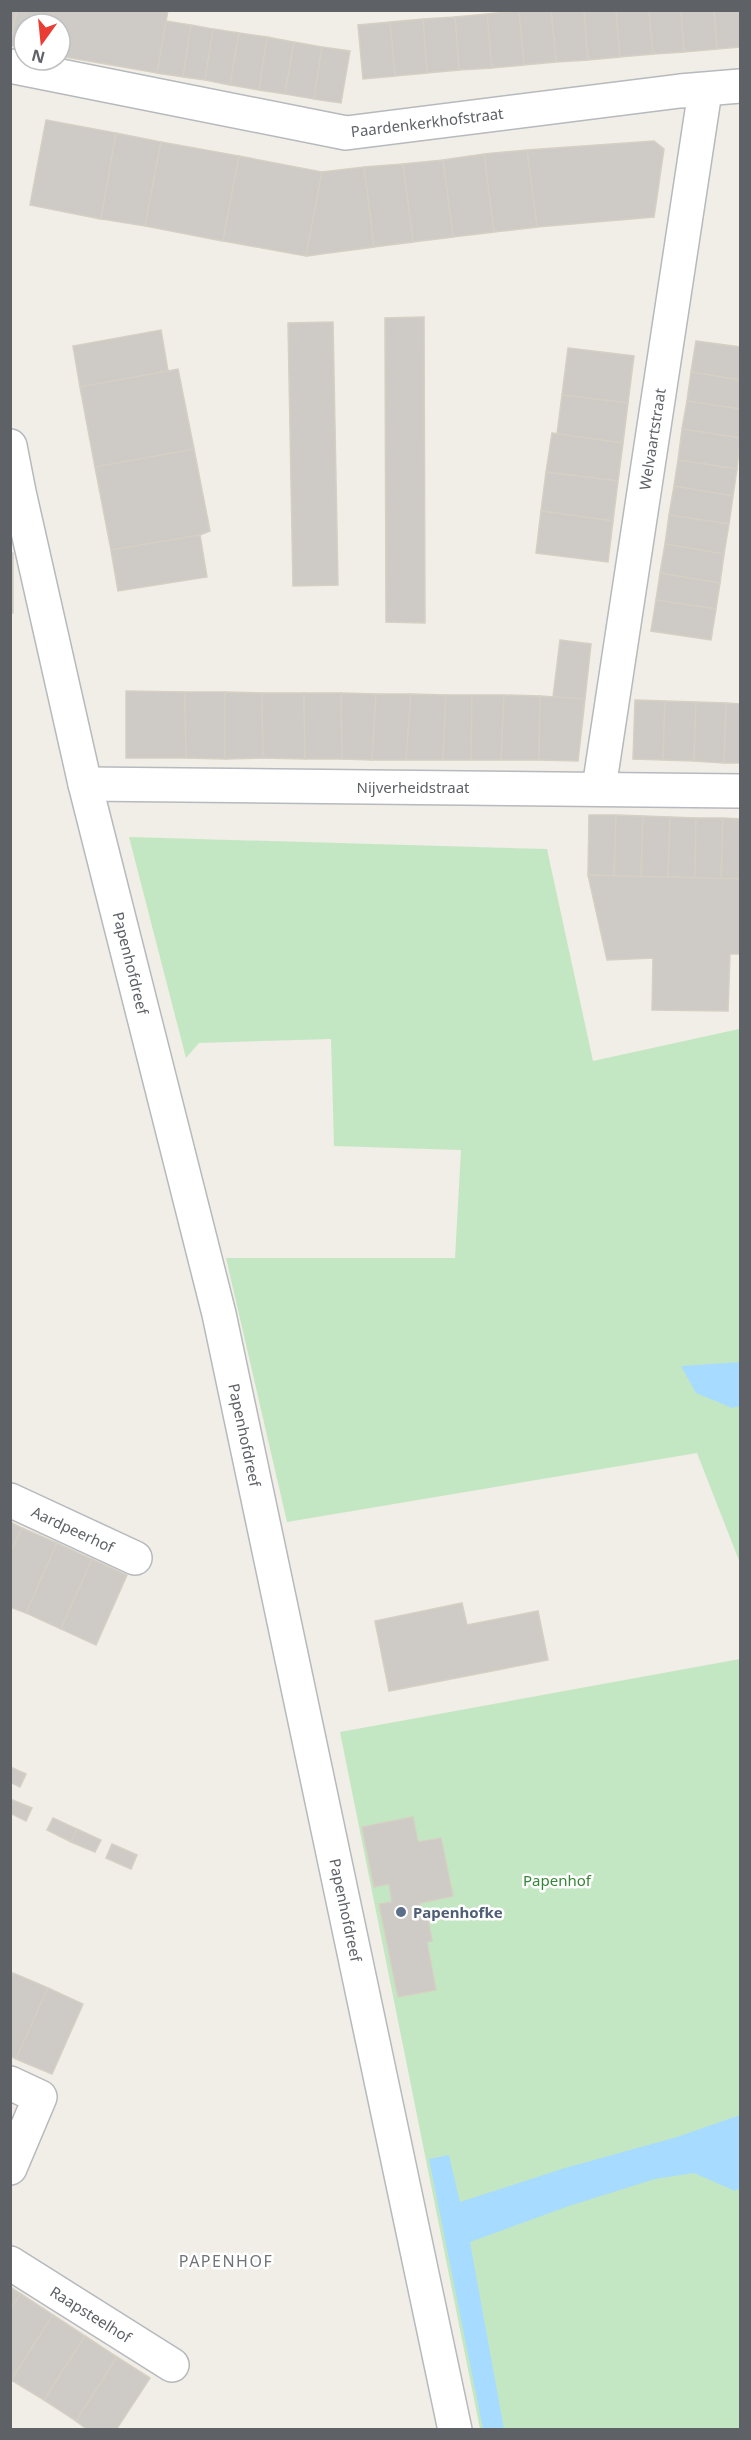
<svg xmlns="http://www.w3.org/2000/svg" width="751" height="2440" font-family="'Noto Sans',sans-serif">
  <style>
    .green { fill: #c4e7c3 }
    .water { fill: #a7dbff }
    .building { fill: #cecac5; stroke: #d5cfc4; stroke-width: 1.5 }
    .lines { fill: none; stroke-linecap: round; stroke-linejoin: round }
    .minor-casing { stroke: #b6b9bd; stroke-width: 36 }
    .minor { stroke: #fff; stroke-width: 33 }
    .service-dot { fill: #5c6f8a; stroke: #fff; stroke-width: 2 }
    .labels { text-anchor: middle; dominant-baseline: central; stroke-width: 5; stroke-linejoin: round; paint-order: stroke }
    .street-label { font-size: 15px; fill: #5e6267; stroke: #fff }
    .park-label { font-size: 15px; fill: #358637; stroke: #fff }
    .service-label { font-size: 15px; font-weight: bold; fill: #4e5e75; stroke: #fff; text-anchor: start }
    .neighbourhood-label { font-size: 16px; letter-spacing: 1.5px; fill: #6f7479; stroke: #fff }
  </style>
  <rect width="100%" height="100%" fill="#f0eee6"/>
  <g class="green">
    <path d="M 129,837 L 547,849 L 593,1061 L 739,1029 L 740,1021 L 740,1563 L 697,1453 L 287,1522 L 226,1258 L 455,1258 L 461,1150 L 334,1146 L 331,1039 L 199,1043 L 186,1058 Z"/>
    <path d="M 740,1659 L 740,2429 L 480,2429 L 340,1732 Z"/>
  </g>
  <g class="water">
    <path d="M 740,1362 L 740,1406 L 732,1408 L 696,1393 L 681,1366 Z"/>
    <path d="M 740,2115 L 740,2188 L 735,2191 L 694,2173 L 655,2179 L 566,2207 L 470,2242 L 504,2429 L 483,2429 L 429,2159 L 449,2155 L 460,2202 L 565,2168 L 677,2137 Z"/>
  </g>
  <g class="building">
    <path d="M 10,10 L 17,10 L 10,45 Z"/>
    <path d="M 17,10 L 41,10 L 40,24 L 24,24 L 24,49 L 10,45 Z"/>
    <path d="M 41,10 L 168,10 L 157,73 L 60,56 L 60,24 L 40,24 Z"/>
    <path d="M 551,10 L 584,10 L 588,60 L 556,62 Z"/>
    <path d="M 551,10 L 556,62 L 524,65 L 519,11 Z"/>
    <path d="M 584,10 L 616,10 L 620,57 L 588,60 Z"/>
    <path d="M 616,10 L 649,10 L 653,54 L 620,57 Z"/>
    <path d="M 649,10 L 681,10 L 684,52 L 653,54 Z"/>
    <path d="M 681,10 L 714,10 L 717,49 L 684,52 Z"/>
    <path d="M 714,10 L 740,10 L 740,47 L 717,49 Z"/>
    <path d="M 519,11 L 524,65 L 492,68 L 487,14 Z"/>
    <path d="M 487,14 L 492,68 L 459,70 L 455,17 Z"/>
    <path d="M 455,17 L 459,70 L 427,73 L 423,19 Z"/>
    <path d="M 423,19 L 427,73 L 395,76 L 390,22 Z"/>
    <path d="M 166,21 L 191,25 L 183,77 L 157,73 Z"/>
    <path d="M 390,22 L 395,76 L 363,79 L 358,25 Z"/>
    <path d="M 191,25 L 213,29 L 205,80 L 183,77 Z"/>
    <path d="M 213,29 L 239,33 L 230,85 L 205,80 Z"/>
    <path d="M 239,33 L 267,37 L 259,90 L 230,85 Z"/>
    <path d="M 267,37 L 294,42 L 285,94 L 259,90 Z"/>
    <path d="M 294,42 L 322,47 L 314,99 L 285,94 Z"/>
    <path d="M 322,47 L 350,51 L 341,103 L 314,99 Z"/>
    <path d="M 46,120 L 116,133 L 101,219 L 30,205 Z"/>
    <path d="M 116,133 L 161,142 L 145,226 L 101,219 Z"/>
    <path d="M 654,141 L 664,149 L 654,217 L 537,227 L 527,150 Z"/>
    <path d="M 161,142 L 239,156 L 223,241 L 145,226 Z"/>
    <path d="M 527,150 L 537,227 L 494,232 L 484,154 Z"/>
    <path d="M 484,154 L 494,232 L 453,237 L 443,160 Z"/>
    <path d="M 239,156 L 322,172 L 306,256 L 223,241 Z"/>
    <path d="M 443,160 L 453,237 L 413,242 L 403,164 Z"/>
    <path d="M 403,164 L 413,242 L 374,247 L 364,167 Z"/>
    <path d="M 364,167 L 374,247 L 306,256 L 322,172 Z"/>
    <path d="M 424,317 L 425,623 L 386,622 L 385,318 Z"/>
    <path d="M 333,322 L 338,585 L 293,586 L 288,323 Z"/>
    <path d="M 161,330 L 168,371 L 80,387 L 73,346 Z"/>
    <path d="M 696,341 L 740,347 L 740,380 L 691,372 Z"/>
    <path d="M 568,348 L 634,356 L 628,403 L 562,395 Z"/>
    <path d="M 178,369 L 194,449 L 95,467 L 80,387 Z"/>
    <path d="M 691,372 L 740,380 L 740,409 L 687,401 Z"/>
    <path d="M 562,395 L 628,403 L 623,443 L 557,434 Z"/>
    <path d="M 687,401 L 740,409 L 740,438 L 682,429 Z"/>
    <path d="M 682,429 L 740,438 L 737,469 L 678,460 Z"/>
    <path d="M 552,433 L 623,443 L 618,481 L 546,472 Z"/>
    <path d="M 194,449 L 210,531 L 200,535 L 111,550 L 95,467 Z"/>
    <path d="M 678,460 L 737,469 L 733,496 L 674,486 Z"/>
    <path d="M 546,472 L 618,481 L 613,521 L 541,511 Z"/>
    <path d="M 674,486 L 733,496 L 729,524 L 669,515 Z"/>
    <path d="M 541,511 L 613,521 L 608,562 L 536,553 Z"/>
    <path d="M 669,515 L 729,524 L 724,554 L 665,544 Z"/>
    <path d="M 200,535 L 207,577 L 118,591 L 111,550 Z"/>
    <path d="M 665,544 L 724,554 L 720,583 L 660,573 Z"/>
    <rect x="10" y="553" width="3" height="60"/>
    <path d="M 660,573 L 720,583 L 716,609 L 656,600 Z"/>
    <path d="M 656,600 L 716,609 L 711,640 L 651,631 Z"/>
    <path d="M 560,640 L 591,644 L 585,699 L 553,697 Z"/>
    <path d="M 126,691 L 185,692 L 186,758 L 126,758 Z"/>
    <path d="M 185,692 L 225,692 L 225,759 L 186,758 Z"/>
    <path d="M 225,692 L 262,693 L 263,758 L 225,759 Z"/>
    <path d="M 262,693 L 304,693 L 305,759 L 263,758 Z"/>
    <path d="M 304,693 L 341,693 L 342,759 L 305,759 Z"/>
    <path d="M 341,693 L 376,694 L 372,760 L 342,759 Z"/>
    <path d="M 376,694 L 411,694 L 406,760 L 372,760 Z"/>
    <path d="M 411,694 L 446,695 L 443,760 L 406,760 Z"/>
    <path d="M 446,695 L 472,695 L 471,760 L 443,760 Z"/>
    <path d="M 472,695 L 504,695 L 501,760 L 471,760 Z"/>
    <path d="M 504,695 L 540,696 L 539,760 L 501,760 Z"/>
    <path d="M 540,696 L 585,699 L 578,761 L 539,760 Z"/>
    <path d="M 635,700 L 665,701 L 663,760 L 633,759 Z"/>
    <path d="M 665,701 L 696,702 L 694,761 L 663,760 Z"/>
    <path d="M 696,702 L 726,703 L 724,763 L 694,761 Z"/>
    <path d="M 726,703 L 740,704 L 740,763 L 724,763 Z"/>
    <path d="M 589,815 L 616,815 L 614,876 L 588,875 Z"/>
    <path d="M 616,815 L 643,816 L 641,877 L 614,876 Z"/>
    <path d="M 643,816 L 670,817 L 668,877 L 641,877 Z"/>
    <path d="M 670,817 L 696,818 L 695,878 L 668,877 Z"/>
    <path d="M 696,818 L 723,818 L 721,879 L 695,878 Z"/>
    <path d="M 723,818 L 740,819 L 740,879 L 721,879 Z"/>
    <path d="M 588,875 L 740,879 L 740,954 L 730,954 L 728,1011 L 652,1010 L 653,958 L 607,960 Z"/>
    <path d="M 10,1522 L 22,1528 L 10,1554 Z"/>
    <path d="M 22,1528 L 57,1543 L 26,1613 L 10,1607 L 10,1554 Z"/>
    <path d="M 57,1543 L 92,1559 L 61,1629 L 26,1613 Z"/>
    <path d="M 92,1559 L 127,1575 L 96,1645 L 61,1629 Z"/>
    <path d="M 462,1603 L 467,1625 L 538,1611 L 548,1660 L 389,1691 L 375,1621 Z"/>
    <path d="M 10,1767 L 26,1774 L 20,1787 L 10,1782 Z"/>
    <path d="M 10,1799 L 32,1808 L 26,1821 L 10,1813 Z"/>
    <path d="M 413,1817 L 418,1842 L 441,1838 L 453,1896 L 420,1903 L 423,1920 L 428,1919 L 432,1941 L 427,1942 L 436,1990 L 398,1997 L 379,1904 L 392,1902 L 389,1884 L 374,1887 L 362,1827 Z"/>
    <path d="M 53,1818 L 77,1829 L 71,1842 L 47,1830 Z"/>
    <path d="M 77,1829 L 101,1840 L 95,1852 L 71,1842 Z"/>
    <path d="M 112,1844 L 137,1855 L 131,1869 L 106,1858 Z"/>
    <path d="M 13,1973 L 48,1988 L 16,2059 L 10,2056 L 10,1979 Z"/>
    <path d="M 48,1988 L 83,2004 L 52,2074 L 16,2059 Z"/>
    <path d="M 10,2287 L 21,2294 L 10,2309 Z"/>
    <path d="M 21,2294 L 53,2315 L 11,2380 L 10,2309 Z"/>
    <path d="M 53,2315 L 85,2336 L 44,2400 L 11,2380 Z"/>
    <path d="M 85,2336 L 117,2357 L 76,2421 L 44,2400 Z"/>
    <path d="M 117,2357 L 150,2378 L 116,2430 L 88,2430 L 76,2421 Z"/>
  </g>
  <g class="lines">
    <defs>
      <g id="minor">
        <path d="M 10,66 L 346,133 L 680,91 L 740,86"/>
        <path d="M 10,446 L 19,492 L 85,784 L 219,1314 L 455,2430"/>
        <path d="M 85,784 L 740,791"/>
        <path d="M 599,788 L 705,91"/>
        <path d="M 10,1500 L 135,1558"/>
        <path d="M 10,2083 L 40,2097 L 10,2168"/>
        <path d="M 10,2263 L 172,2365"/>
      </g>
    </defs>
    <use href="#minor" class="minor-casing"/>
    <use href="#minor" class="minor"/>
  </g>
  <circle class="service-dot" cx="401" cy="1912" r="6"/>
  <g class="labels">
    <g class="street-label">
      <text transform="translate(427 122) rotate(-7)">Paardenkerkhofstraat</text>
      <text transform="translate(652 439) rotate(-81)">Welvaartstraat</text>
      <text x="413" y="787">Nijverheidstraat</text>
      <text transform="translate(131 963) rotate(76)">Papenhofdreef</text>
      <text transform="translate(245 1435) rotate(78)">Papenhofdreef</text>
      <text transform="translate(73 1529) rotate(25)">Aardpeerhof</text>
      <text transform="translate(346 1910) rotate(78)">Papenhofdreef</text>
      <text transform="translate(91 2314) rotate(32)">Raapsteelhof</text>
    </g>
    <g class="park-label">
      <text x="557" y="1880">Papenhof</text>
    </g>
    <g class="service-label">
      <text x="413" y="1912">Papenhofke</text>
    </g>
    <g class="neighbourhood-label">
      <text x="226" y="2261">PAPENHOF</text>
    </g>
  </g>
  <rect width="751" height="2440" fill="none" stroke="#5e6267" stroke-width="24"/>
  <g transform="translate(42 42) rotate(195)"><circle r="28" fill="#ffffff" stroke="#bfc0c2" stroke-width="1.5"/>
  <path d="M0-4.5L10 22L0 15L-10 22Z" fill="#e93d33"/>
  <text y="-9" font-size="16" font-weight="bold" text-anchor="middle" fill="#5e6267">N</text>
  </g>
</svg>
